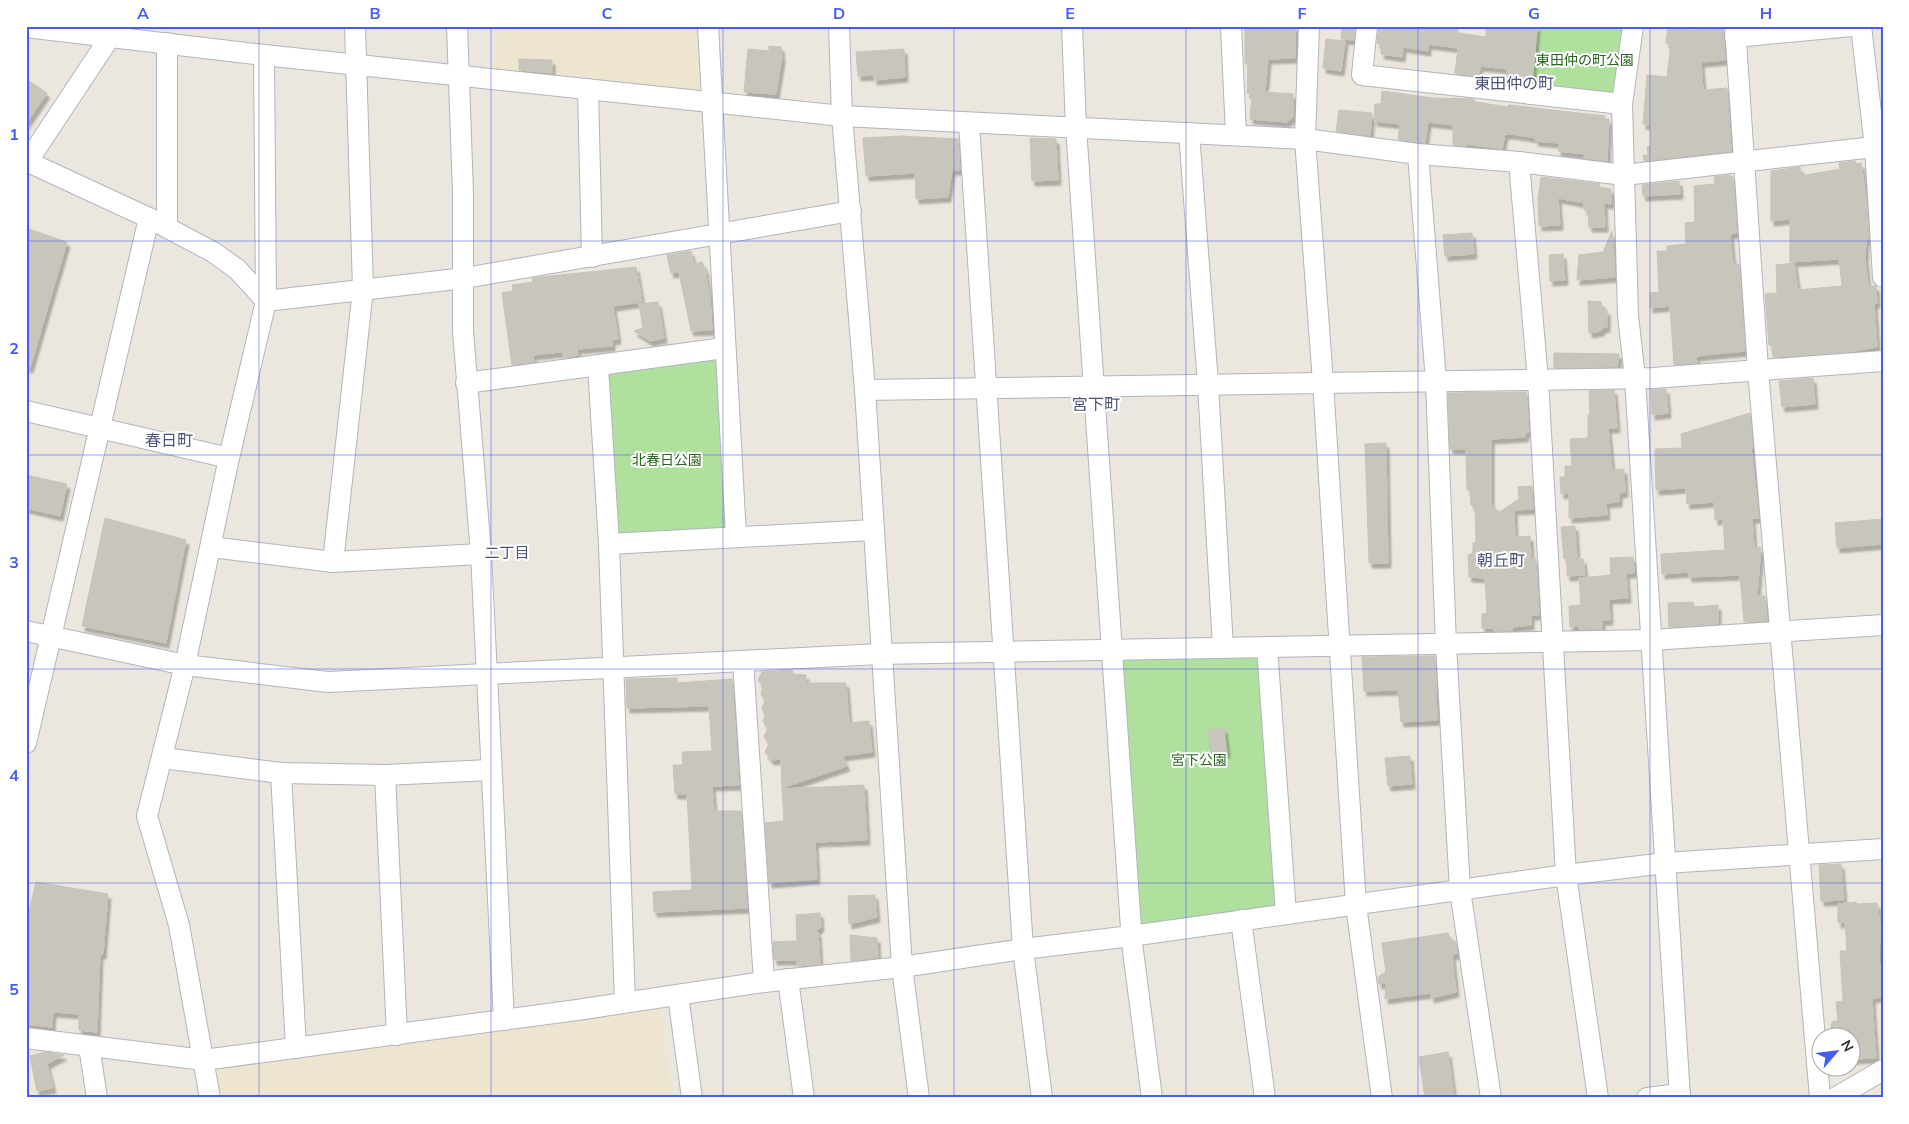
<svg xmlns="http://www.w3.org/2000/svg" width="1909" height="1124" font-family="Mulish,'Noto Sans JP',sans-serif">
  <style>
    .education { fill: #ede5cf }
    .green { fill: #b0e09e }
    .building { fill: #c8c5bd; stroke: #c8c3b8; filter: url(#shadow) }
    .lines { fill: none; stroke-linecap: round; stroke-linejoin: round }
    .minor-casing { stroke: #b2b4be; stroke-width: 22 }
    .minor { stroke: #fff; stroke-width: 20 }
    .grid { fill: none; stroke: #475df0; stroke-width: 1; stroke-opacity: 0.55 }
    .labels { text-anchor: middle; dominant-baseline: central; stroke-width: 4; stroke-linejoin: round; paint-order: stroke }
    .park-label { font-size: 14px; fill: #29651e; stroke: #fff }
    .neighbourhood-label { font-size: 15px; fill: #4e537a; stroke: #fff }
    .quarter-label { font-size: 16px; fill: #4e537a; stroke: #fff }
    .neatline { fill: none; stroke: #475df0; stroke-width: 2 }
    .grid-label { font-size: 16px; text-anchor: middle; font-weight: bold; fill: #475df0 }
  </style>
  <defs>
    <filter id="shadow"><feDropShadow dx="3" dy="5" stdDeviation="1" flood-color="#0004"/></filter>
  </defs>
  <rect width="100%" height="100%" fill="#ece7de"/>
  <g class="education">
    <path d="M 500,26 L 698,26 L 700,90 L 696,93 L 493,70 Z"/>
    <path d="M 661,1009 L 672,1098 L 214,1098 L 208,1066 Z"/>
  </g>
  <g class="green">
    <path d="M 1539,26 L 1624,26 L 1614,94 L 1532,87 Z"/>
    <path d="M 714,358 L 719,361 L 730,524 L 725,531 L 616,536 L 606,377 L 611,370 Z"/>
    <path d="M 1259,655 L 1280,904 L 1273,909 L 1144,926 L 1138,920 L 1121,662 L 1126,659 Z"/>
  </g>
  <g class="building">
    <path d="M 1245,26 L 1295,26 L 1295,58 L 1268,59 L 1265,92 L 1293,94 L 1293,117 L 1287,122 L 1250,119 L 1252,94 L 1247,93 L 1248,64 L 1245,64 Z"/>
    <path d="M 1342,26 L 1355,26 L 1354,40 L 1341,39 Z"/>
    <path d="M 1379,26 L 1440,26 L 1458,29 L 1458,33 L 1486,37 L 1486,26 L 1537,26 L 1532,82 L 1506,79 L 1507,69 L 1480,66 L 1479,76 L 1455,73 L 1458,48 L 1428,44 L 1428,51 L 1403,47 L 1402,57 L 1381,54 L 1382,44 L 1377,43 Z"/>
    <path d="M 1668,26 L 1692,30 L 1721,27 L 1723,29 L 1725,60 L 1701,62 L 1703,90 L 1727,88 L 1731,151 L 1644,161 L 1643,155 L 1648,155 L 1647,147 L 1651,146 L 1650,125 L 1643,124 L 1647,75 L 1667,77 L 1671,44 L 1666,43 Z"/>
    <path d="M 1326,39 L 1345,41 L 1341,71 L 1323,68 Z"/>
    <path d="M 769,46 L 781,47 L 782,58 L 776,94 L 744,92 L 748,49 L 769,51 Z"/>
    <path d="M 904,49 L 905,77 L 874,80 L 874,75 L 858,76 L 856,52 Z"/>
    <path d="M 519,59 L 552,60 L 552,73 L 519,70 Z"/>
    <path d="M 26,79 L 47,93 L 26,124 Z"/>
    <path d="M 1382,91 L 1432,98 L 1474,99 L 1476,102 L 1507,107 L 1509,105 L 1605,116 L 1604,119 L 1609,119 L 1607,161 L 1584,158 L 1585,154 L 1558,151 L 1559,143 L 1535,141 L 1536,138 L 1511,134 L 1505,134 L 1502,149 L 1466,144 L 1466,146 L 1453,145 L 1453,125 L 1428,122 L 1425,143 L 1398,139 L 1400,124 L 1374,121 L 1375,104 L 1381,104 Z"/>
    <path d="M 1339,110 L 1372,113 L 1370,136 L 1336,131 Z"/>
    <path d="M 901,136 L 958,139 L 960,170 L 952,170 L 948,197 L 916,199 L 915,173 L 866,176 L 863,138 Z"/>
    <path d="M 1030,138 L 1056,139 L 1058,180 L 1032,181 Z"/>
    <path d="M 1855,161 L 1856,164 L 1861,163 L 1866,197 L 1869,240 L 1866,240 L 1865,257 L 1868,286 L 1876,286 L 1877,303 L 1874,303 L 1877,347 L 1848,352 L 1773,357 L 1772,345 L 1769,345 L 1765,294 L 1777,293 L 1776,265 L 1794,263 L 1798,290 L 1842,286 L 1839,259 L 1790,262 L 1790,219 L 1771,221 L 1771,171 L 1800,167 L 1801,176 L 1840,169 L 1839,163 Z"/>
    <path d="M 1730,175 L 1733,177 L 1737,233 L 1730,234 L 1733,264 L 1739,264 L 1745,351 L 1696,356 L 1697,363 L 1674,365 L 1670,306 L 1650,308 L 1650,293 L 1659,292 L 1657,251 L 1667,251 L 1667,246 L 1686,244 L 1685,223 L 1695,222 L 1694,186 L 1715,184 L 1714,177 Z"/>
    <path d="M 1541,177 L 1600,184 L 1599,187 L 1611,189 L 1611,204 L 1604,203 L 1605,227 L 1589,227 L 1588,210 L 1584,210 L 1584,203 L 1558,198 L 1560,225 L 1539,226 L 1538,198 Z"/>
    <path d="M 1679,181 L 1680,194 L 1643,196 L 1642,185 Z"/>
    <path d="M 26,228 L 67,242 L 30,368 L 26,367 Z"/>
    <path d="M 1612,231 L 1615,277 L 1577,280 L 1579,255 L 1603,252 Z"/>
    <path d="M 1472,233 L 1474,254 L 1445,256 L 1443,235 Z"/>
    <path d="M 691,251 L 694,264 L 702,262 L 705,269 L 710,297 L 712,330 L 691,331 L 679,272 L 671,273 L 667,255 Z"/>
    <path d="M 1563,254 L 1565,280 L 1550,281 L 1549,255 Z"/>
    <path d="M 636,267 L 642,302 L 613,306 L 618,339 L 612,340 L 612,346 L 577,349 L 578,355 L 564,358 L 563,353 L 560,352 L 533,355 L 534,362 L 512,365 L 502,293 L 513,291 L 512,285 L 533,282 L 532,278 Z"/>
    <path d="M 1588,301 L 1601,302 L 1602,310 L 1607,310 L 1607,327 L 1602,328 L 1601,331 L 1589,333 Z"/>
    <path d="M 658,302 L 664,338 L 650,341 L 634,331 L 643,328 L 639,304 Z"/>
    <path d="M 1554,353 L 1619,354 L 1617,367 L 1554,368 Z"/>
    <path d="M 1813,378 L 1815,404 L 1782,407 L 1779,381 Z"/>
    <path d="M 1666,389 L 1668,413 L 1652,415 L 1651,390 Z"/>
    <path d="M 1614,390 L 1617,428 L 1608,428 L 1612,470 L 1624,469 L 1625,492 L 1619,493 L 1619,502 L 1606,503 L 1607,515 L 1569,518 L 1569,493 L 1561,494 L 1560,477 L 1565,477 L 1565,466 L 1572,466 L 1570,439 L 1588,438 L 1588,415 L 1590,414 L 1589,391 Z"/>
    <path d="M 1526,392 L 1529,432 L 1526,432 L 1525,437 L 1491,439 L 1491,506 L 1495,506 L 1495,515 L 1519,499 L 1518,487 L 1532,486 L 1533,509 L 1514,510 L 1515,537 L 1530,536 L 1531,559 L 1536,559 L 1539,615 L 1531,615 L 1531,625 L 1512,627 L 1512,631 L 1494,631 L 1494,628 L 1482,628 L 1482,614 L 1487,613 L 1485,578 L 1469,577 L 1468,555 L 1473,553 L 1473,543 L 1476,543 L 1475,505 L 1471,505 L 1470,490 L 1467,490 L 1466,449 L 1450,449 L 1448,393 Z"/>
    <path d="M 1750,413 L 1753,448 L 1751,448 L 1759,518 L 1752,518 L 1754,548 L 1761,547 L 1757,596 L 1765,596 L 1767,621 L 1744,622 L 1740,575 L 1689,577 L 1688,572 L 1662,574 L 1661,554 L 1725,550 L 1723,519 L 1715,520 L 1714,502 L 1687,504 L 1686,488 L 1656,490 L 1655,449 L 1682,448 L 1681,434 Z"/>
    <path d="M 1386,443 L 1388,563 L 1369,563 L 1365,444 Z"/>
    <path d="M 26,475 L 67,484 L 60,516 L 26,508 Z"/>
    <path d="M 105,518 L 186,540 L 166,643 L 82,626 Z"/>
    <path d="M 1883,519 L 1883,544 L 1837,548 L 1835,523 Z"/>
    <path d="M 1575,526 L 1577,558 L 1564,559 L 1561,527 Z"/>
    <path d="M 1633,557 L 1634,573 L 1626,573 L 1628,598 L 1609,599 L 1610,620 L 1602,620 L 1602,629 L 1579,629 L 1579,626 L 1570,627 L 1569,606 L 1581,605 L 1579,578 L 1611,575 L 1610,558 Z"/>
    <path d="M 1583,559 L 1585,575 L 1567,576 L 1567,560 Z"/>
    <path d="M 1693,602 L 1694,607 L 1718,605 L 1718,624 L 1669,627 L 1668,603 Z"/>
    <path d="M 1435,656 L 1437,720 L 1401,722 L 1398,690 L 1364,691 L 1362,657 Z"/>
    <path d="M 792,670 L 793,674 L 806,675 L 806,683 L 846,683 L 849,723 L 869,721 L 872,752 L 842,756 L 847,766 L 782,788 L 781,759 L 771,760 L 765,752 L 769,744 L 764,736 L 768,729 L 763,721 L 765,715 L 762,708 L 765,701 L 761,694 L 763,686 L 758,680 L 762,672 Z"/>
    <path d="M 677,678 L 677,683 L 732,679 L 739,785 L 712,786 L 714,811 L 741,811 L 747,908 L 654,912 L 653,892 L 692,890 L 687,794 L 675,794 L 673,765 L 683,765 L 682,752 L 712,751 L 709,706 L 627,708 L 626,679 Z"/>
    <path d="M 1224,728 L 1227,753 L 1211,753 L 1208,730 Z"/>
    <path d="M 1410,756 L 1412,784 L 1388,786 L 1385,758 Z"/>
    <path d="M 864,785 L 867,840 L 815,842 L 817,879 L 769,883 L 765,823 L 784,821 L 782,789 Z"/>
    <path d="M 1841,864 L 1844,900 L 1821,901 L 1819,865 Z"/>
    <path d="M 36,882 L 108,894 L 103,954 L 100,954 L 97,1032 L 79,1030 L 79,1014 L 53,1012 L 52,1027 L 26,1024 L 26,924 Z"/>
    <path d="M 875,895 L 877,917 L 849,924 L 848,896 Z"/>
    <path d="M 1856,902 L 1857,904 L 1877,903 L 1880,925 L 1879,965 L 1883,965 L 1883,997 L 1872,998 L 1876,1058 L 1852,1059 L 1852,1036 L 1832,1036 L 1831,1025 L 1833,1021 L 1838,1021 L 1836,1002 L 1843,1001 L 1840,951 L 1847,951 L 1845,922 L 1838,923 L 1838,904 Z"/>
    <path d="M 820,913 L 821,927 L 814,932 L 818,932 L 820,964 L 797,966 L 797,960 L 774,960 L 773,942 L 797,941 L 796,915 Z"/>
    <path d="M 1448,933 L 1451,941 L 1456,941 L 1457,954 L 1452,955 L 1456,992 L 1431,998 L 1431,993 L 1385,999 L 1386,983 L 1379,984 L 1378,977 L 1386,972 L 1382,943 Z"/>
    <path d="M 850,935 L 877,938 L 878,958 L 851,961 Z"/>
    <path d="M 46,1052 L 64,1055 L 47,1064 L 53,1088 L 37,1091 L 30,1056 Z"/>
    <path d="M 1448,1052 L 1454,1098 L 1425,1098 L 1419,1057 Z"/>
  </g>
  <g class="lines">
    <defs>
      <g id="minor">
        <path d="M 457,26 L 463,193 L 463,331 L 481,554 L 504,1020"/>
        <path d="M 708,26 L 736,536"/>
        <path d="M 839,26 L 842,116 L 865,390 L 902,967 L 919,1098"/>
        <path d="M 1072,26 L 1076,127 L 1132,943 L 1152,1098"/>
        <path d="M 1231,26 L 1236,135"/>
        <path d="M 1309,26 L 1305,139 L 1323,382 L 1356,905 L 1382,1098"/>
        <path d="M 1367,26 L 1362,75 L 1622,104"/>
        <path d="M 1633,26 L 1622,104 L 1628,315 L 1635,378 L 1680,1098"/>
        <path d="M 1735,26 L 1758,370 L 1820,1098"/>
        <path d="M 1861,26 L 1875,147 L 1883,277"/>
        <path d="M 26,27 L 264,55 L 842,116 L 1305,139 L 1418,154 L 1519,162 L 1624,175 L 1883,146"/>
        <path d="M 1735,37 L 1852,26"/>
        <path d="M 588,89 L 592,257"/>
        <path d="M 969,123 L 1023,949 L 1042,1098"/>
        <path d="M 1189,133 L 1208,384 L 1223,648"/>
        <path d="M 1418,154 L 1436,381 L 1446,645 L 1460,890 L 1491,1098"/>
        <path d="M 26,161 L 149,218 L 213,252 L 237,269 L 266,301 L 465,278 L 851,211"/>
        <path d="M 1519,162 L 1538,380 L 1566,875 L 1598,1098"/>
        <path d="M 26,164 L 116,28"/>
        <path d="M 167,227 L 167,43"/>
        <path d="M 598,366 L 609,544 L 625,1002"/>
        <path d="M 466,383 L 724,348"/>
        <path d="M 865,390 L 1653,378 L 1883,361"/>
        <path d="M 26,411 L 229,458"/>
        <path d="M 609,544 L 874,530"/>
        <path d="M 211,547 L 333,562 L 481,554"/>
        <path d="M 333,562 L 363,289 L 355,26"/>
        <path d="M 26,631 L 185,665 L 328,682 L 880,654 L 1651,640 L 1883,625"/>
        <path d="M 1267,647 L 1286,914"/>
        <path d="M 743,661 L 764,982"/>
        <path d="M 26,743 L 149,218"/>
        <path d="M 163,758 L 281,773 L 385,775 L 490,770"/>
        <path d="M 281,773 L 296,1048"/>
        <path d="M 385,775 L 397,1035"/>
        <path d="M 1241,920 L 1265,1098"/>
        <path d="M 788,979 L 804,1098"/>
        <path d="M 678,995 L 692,1098"/>
        <path d="M 26,1038 L 204,1060 L 577,1010 L 764,982 L 902,967 L 1023,949 L 1131,936 L 1566,875 L 1665,863 L 1883,849"/>
        <path d="M 89,1046 L 97,1098"/>
        <path d="M 210,1098 L 179,925 L 147,816 L 185,665 L 229,458 L 266,301 L 264,55"/>
        <path d="M 1647,1098 L 1680,1094"/>
        <path d="M 1835,1098 L 1883,1070"/>
      </g>
    </defs>
    <use href="#minor" class="minor-casing"/>
    <use href="#minor" class="minor"/>
  </g>
  <path class="grid" d="M 259,26 L 259,1098M 491,26 L 491,1098M 723,26 L 723,1098M 954,26 L 954,1098M 1186,26 L 1186,1098M 1418,26 L 1418,1098M 1650,26 L 1650,1098M 26,241 L 1883,241M 26,455 L 1883,455M 26,669 L 1883,669M 26,883 L 1883,883"/>
  <g class="labels">
    <g class="park-label">
      <text x="1585" y="60">東田仲の町公園</text>
      <text x="667" y="460">北春日公園</text>
      <text x="1199" y="760">宮下公園</text>
    </g>
    <g class="neighbourhood-label">
      <text x="507" y="552">二丁目</text>
    </g>
    <g class="quarter-label">
      <text x="1514" y="83">東田仲の町</text>
      <text x="1096" y="404">宮下町</text>
      <text x="169" y="440">春日町</text>
      <text x="1501" y="560">朝丘町</text>
    </g>
  </g>
  <rect width="1909" height="1124" fill="none" stroke="#ffffff" stroke-width="55"/>
  <g transform="translate(1836 1052) rotate(62)"><circle r="24" fill="#ffffff" stroke="#aaaaaa"/>
  <path d="M0-4L9 19L0 12L-9 19Z" fill="#475df0"/>
  <text y="-8" font-size="14" font-weight="bold" text-anchor="middle" fill="#2b2b2b">N</text>
  </g>
  <rect x="28" y="28" width="1854" height="1068" class="neatline"/>
  <g class="grid-label">
    <text x="143" y="19">A</text>
    <text x="375" y="19">B</text>
    <text x="607" y="19">C</text>
    <text x="839" y="19">D</text>
    <text x="1070" y="19">E</text>
    <text x="1302" y="19">F</text>
    <text x="1534" y="19">G</text>
    <text x="1766" y="19">H</text>
    <text x="14" y="140">1</text>
    <text x="14" y="354">2</text>
    <text x="14" y="568">3</text>
    <text x="14" y="781">4</text>
    <text x="14" y="995">5</text>
  </g>
</svg>
